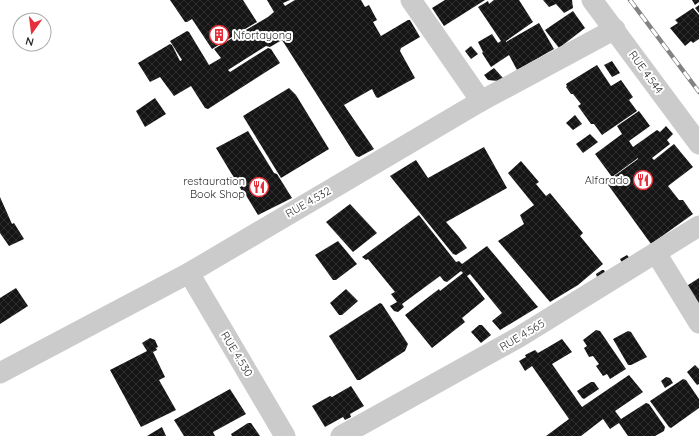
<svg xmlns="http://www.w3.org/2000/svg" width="699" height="436" font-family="Quicksand,sans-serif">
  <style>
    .building { fill: url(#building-cross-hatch) }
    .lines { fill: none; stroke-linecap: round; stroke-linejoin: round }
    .street { stroke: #cbcbcb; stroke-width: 21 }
    .rail-casing { stroke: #838383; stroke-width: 4.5 }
    .rail { stroke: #fff; stroke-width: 3; stroke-dasharray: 9; stroke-linecap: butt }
    .labels { text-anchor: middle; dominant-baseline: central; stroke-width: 4; stroke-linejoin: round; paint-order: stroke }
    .poi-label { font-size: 11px; fill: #2e2e2e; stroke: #fff; text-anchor: end }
    .street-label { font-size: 11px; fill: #2e2e2e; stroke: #fff }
  </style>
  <defs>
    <pattern id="building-cross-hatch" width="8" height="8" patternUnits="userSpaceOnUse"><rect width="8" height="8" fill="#151515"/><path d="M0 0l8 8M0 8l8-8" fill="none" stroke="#2f2f2f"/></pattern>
  </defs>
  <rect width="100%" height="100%" fill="#fff"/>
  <g class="building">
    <path d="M 170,0 L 243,0 L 257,22 L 212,49 L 192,19 L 187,22 L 185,22 Z"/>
    <path d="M 267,0 L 290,0 L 283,3 L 285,6 L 295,0 L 361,0 L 365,7 L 369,5 L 377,20 L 373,22 L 381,36 L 408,20 L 410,20 L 420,37 L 401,48 L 400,51 L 415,78 L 378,98 L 376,97 L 372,89 L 344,105 L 374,149 L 359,157 L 356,156 L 282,40 L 270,47 L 266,46 L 228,70 L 230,72 L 268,48 L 271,49 L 280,63 L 208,109 L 205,108 L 191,86 L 174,96 L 160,77 L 150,82 L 138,63 L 170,44 L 172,45 L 180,61 L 182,60 L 170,41 L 187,31 L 189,32 L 209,65 L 221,58 L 214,49 L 268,17 L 274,12 Z"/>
    <path d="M 445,0 L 485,0 L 444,26 L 432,8 Z"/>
    <path d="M 494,0 L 519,0 L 533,22 L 506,41 L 506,42 L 539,23 L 554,49 L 517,70 L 509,55 L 491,67 L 482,53 L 483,52 L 478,42 L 492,34 L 498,43 L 501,41 L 478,7 L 488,1 L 489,4 Z"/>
    <path d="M 543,0 L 572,0 L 573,8 L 564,13 L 556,4 L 549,7 Z"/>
    <path d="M 692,0 L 699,0 L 699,2 L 695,5 Z"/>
    <path d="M 699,5 L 699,13 L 695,8 Z"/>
    <path d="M 693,8 L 699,15 L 699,39 L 693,43 L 691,41 L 685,46 L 670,28 L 678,23 L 675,20 Z"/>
    <path d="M 573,11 L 585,28 L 559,48 L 545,30 Z"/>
    <path d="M 471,46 L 478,54 L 471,59 L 465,51 Z"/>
    <path d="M 612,61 L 620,73 L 612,77 L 604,65 Z"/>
    <path d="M 597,65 L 611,86 L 621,80 L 633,97 L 629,100 L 637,111 L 602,135 L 594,124 L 591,124 L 578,106 L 581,104 L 573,94 L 571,94 L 566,87 L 567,86 L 566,84 Z"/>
    <path d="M 494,68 L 503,78 L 498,81 L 488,80 L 484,75 Z"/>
    <path d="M 289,88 L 296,95 L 329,149 L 281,178 L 243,116 Z"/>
    <path d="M 155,98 L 166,114 L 145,127 L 136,111 Z"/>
    <path d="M 639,111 L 650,126 L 629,141 L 633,147 L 657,130 L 660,132 L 666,126 L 673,134 L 667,140 L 670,144 L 652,158 L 654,160 L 674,144 L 693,167 L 668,186 L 679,200 L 683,200 L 693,214 L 651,244 L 606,182 L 638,159 L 638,158 L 612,177 L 595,154 L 622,134 L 617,126 Z"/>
    <path d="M 575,115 L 582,124 L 573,130 L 566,123 Z"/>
    <path d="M 248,131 L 274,173 L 277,174 L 292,198 L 258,215 L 244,192 L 242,191 L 216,148 Z"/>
    <path d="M 590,134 L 598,142 L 583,153 L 576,144 Z"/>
    <path d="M 484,147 L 507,188 L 446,222 L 459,237 L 467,248 L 456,255 L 453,254 L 390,176 L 416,160 L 428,178 Z"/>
    <path d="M 521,161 L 539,182 L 536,184 L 546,196 L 550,193 L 583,233 L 580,236 L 603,264 L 578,285 L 550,302 L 498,241 L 524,224 L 520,215 L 534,205 L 508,173 Z"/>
    <path d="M 0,197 L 12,224 L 14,223 L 24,239 L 9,246 L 0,233 Z"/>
    <path d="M 350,204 L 377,233 L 353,252 L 326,222 Z"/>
    <path d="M 419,215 L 456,262 L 459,261 L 462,264 L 487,246 L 538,307 L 500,330 L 492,321 L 502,313 L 470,274 L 467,276 L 485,299 L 462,318 L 465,322 L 432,348 L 405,315 L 439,289 L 440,291 L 463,273 L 461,271 L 447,282 L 444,281 L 440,276 L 402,304 L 404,307 L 398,312 L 394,311 L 390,306 L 397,302 L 391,294 L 395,292 L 368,259 L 366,260 L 362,257 Z"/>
    <path d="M 338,241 L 357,264 L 336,280 L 333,280 L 315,255 Z"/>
    <path d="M 627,255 L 632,261 L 623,265 L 620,259 Z"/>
    <path d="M 602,270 L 604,270 L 607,277 L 598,280 L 596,274 Z"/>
    <path d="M 699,278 L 699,306 L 685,287 Z"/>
    <path d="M 16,288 L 28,306 L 0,324 L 0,298 Z"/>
    <path d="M 346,289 L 358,301 L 342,315 L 339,315 L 330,303 Z"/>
    <path d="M 380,303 L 382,304 L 408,344 L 405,351 L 360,380 L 357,380 L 329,336 Z"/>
    <path d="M 479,325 L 482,325 L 491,335 L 481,343 L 471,332 Z"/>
    <path d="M 596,330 L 600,331 L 626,369 L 610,379 L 607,374 L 603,376 L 596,366 L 599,364 L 593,356 L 589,357 L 584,348 L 587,346 L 583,340 Z"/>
    <path d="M 628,331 L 631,332 L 647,357 L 631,365 L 628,365 L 613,339 Z"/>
    <path d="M 150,338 L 155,340 L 158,347 L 156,348 L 157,350 L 153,352 L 165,377 L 159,380 L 176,410 L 141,427 L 110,370 L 147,351 L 142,343 Z"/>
    <path d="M 562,339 L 572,352 L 552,364 L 582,407 L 629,375 L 643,392 L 615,411 L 621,419 L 646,403 L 649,404 L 665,427 L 664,431 L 655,436 L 628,436 L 619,423 L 610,429 L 603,419 L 581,436 L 546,436 L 569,419 L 532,366 L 525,371 L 519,361 L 526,357 L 525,355 L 535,350 L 538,353 Z"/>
    <path d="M 695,365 L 699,369 L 699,384 L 697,385 L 687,372 Z"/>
    <path d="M 666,377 L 670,378 L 673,383 L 665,388 L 661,381 Z"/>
    <path d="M 683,379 L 686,380 L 699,399 L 699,408 L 671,428 L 669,427 L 650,401 Z"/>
    <path d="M 591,382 L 594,382 L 599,389 L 584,399 L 582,398 L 577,391 Z"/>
    <path d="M 351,386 L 364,406 L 350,414 L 351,417 L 345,420 L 343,417 L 325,427 L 312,406 L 330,396 L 332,397 Z"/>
    <path d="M 230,389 L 246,414 L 213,432 L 215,436 L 184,436 L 174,420 Z"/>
    <path d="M 248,423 L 251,423 L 260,436 L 232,436 L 231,434 Z"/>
    <path d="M 162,427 L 166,436 L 147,436 Z"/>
  </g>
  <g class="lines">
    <g class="street">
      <path d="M 411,0 L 481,101"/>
      <path d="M 592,0 L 699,144"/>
      <path d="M 656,253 L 699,323"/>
      <path d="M 189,273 L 285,436"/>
      <path d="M 0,373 L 189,273 L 481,101 L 615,29"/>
      <path d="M 341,436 L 519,337 L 699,226"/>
    </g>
    <defs>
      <path id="rail" d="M 630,0 L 699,92"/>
    </defs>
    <use href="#rail" class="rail-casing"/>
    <use href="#rail" class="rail"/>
  </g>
  <defs>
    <symbol id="building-ring" viewBox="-11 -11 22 22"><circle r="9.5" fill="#fff" stroke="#e72f3b" stroke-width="1.5"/><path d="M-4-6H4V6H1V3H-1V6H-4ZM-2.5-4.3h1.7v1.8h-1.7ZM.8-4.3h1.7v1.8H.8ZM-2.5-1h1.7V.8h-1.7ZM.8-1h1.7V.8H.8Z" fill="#e72f3b"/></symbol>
    <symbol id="restaurant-ring" viewBox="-11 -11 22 22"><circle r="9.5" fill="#fff" stroke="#e72f3b" stroke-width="1.5"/><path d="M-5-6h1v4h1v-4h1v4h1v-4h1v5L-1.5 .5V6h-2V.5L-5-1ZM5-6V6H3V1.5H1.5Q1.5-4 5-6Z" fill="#e72f3b"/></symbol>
  </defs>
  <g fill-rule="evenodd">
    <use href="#building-ring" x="208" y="24" width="22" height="22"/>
    <use href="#restaurant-ring" x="632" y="169" width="22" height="22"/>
    <use href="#restaurant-ring" x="248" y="176" width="22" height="22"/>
  </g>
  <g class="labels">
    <g class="poi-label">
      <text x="233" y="35" text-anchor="start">Nfortayong</text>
      <text x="629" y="180">Alfarado</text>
      <text x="245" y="181">restauration<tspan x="245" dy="13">Book Shop</tspan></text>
    </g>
    <g class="street-label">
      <text transform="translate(646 72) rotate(54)">RUE 4.544</text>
      <text transform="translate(308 202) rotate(-30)">RUE 4.532</text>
      <text transform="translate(522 335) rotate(-31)">RUE 4.565</text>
      <text transform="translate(237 354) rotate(59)">RUE 4.530</text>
    </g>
  </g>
  <g transform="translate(32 32) rotate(194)"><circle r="19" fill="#ffffff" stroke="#ababab"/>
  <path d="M0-3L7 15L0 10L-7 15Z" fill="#e72f3b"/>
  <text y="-6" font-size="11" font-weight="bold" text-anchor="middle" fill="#2e2e2e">N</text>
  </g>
</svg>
